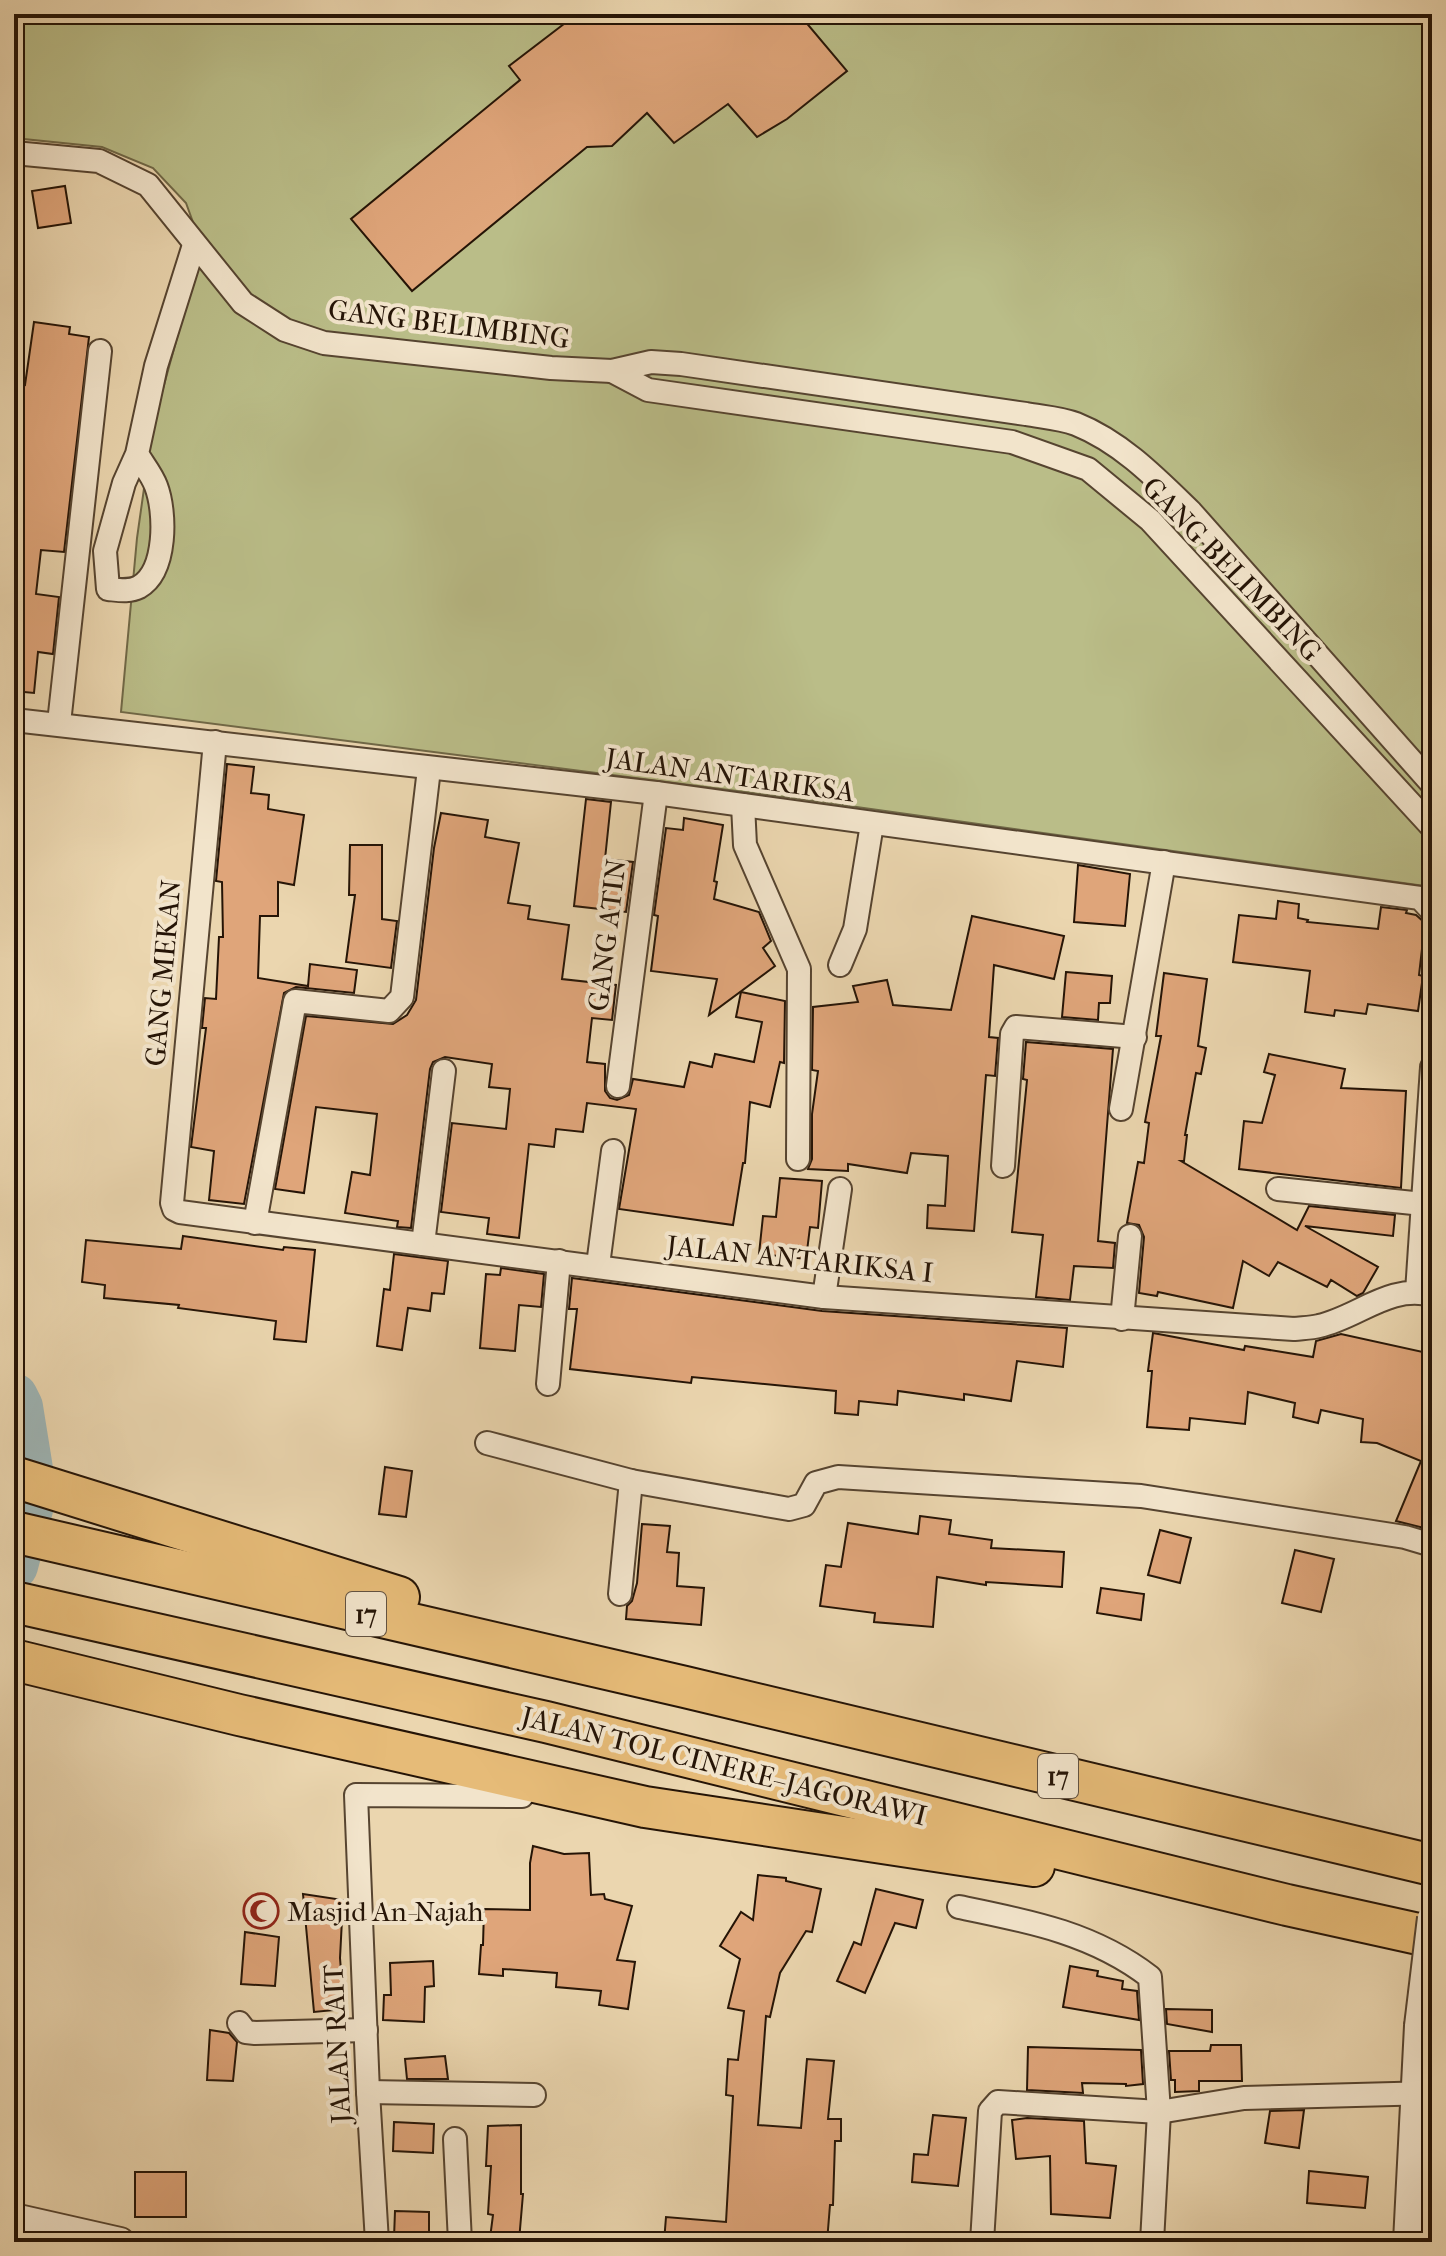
<svg xmlns="http://www.w3.org/2000/svg" width="1446" height="2256" font-family="'IM FELL French Canon',serif">
  <style>
    .green { fill: #babd88; stroke: #706847; stroke-width: 2 }
    .lines { fill: none; stroke-linecap: round; stroke-linejoin: round }
    .river { stroke: #9eb6b7; stroke-width: 48 }
    .building { fill: #dfa57a; stroke: #251406; stroke-width: 2 }
    .minor-casing { stroke: #564430; stroke-width: 26 }
    .tertiary-casing { stroke: #564430; stroke-width: 32 }
    .motorway-casing { stroke: #251406; stroke-width: 44 }
    .minor { stroke: #f2e4cb; stroke-width: 22 }
    .tertiary { stroke: #f2e4cb; stroke-width: 28 }
    .motorway { stroke: #e6bb78; stroke-width: 40 }
    .tertiary-bridge-casing { stroke: #564430; stroke-width: 32; stroke-linecap: butt }
    .tertiary-bridge { stroke: #f2e4cb; stroke-width: 28 }
    .labels { text-anchor: middle; dominant-baseline: central; stroke-width: 8; stroke-linejoin: round; paint-order: stroke }
    .shield { fill: #f2e4cb; stroke: #625241; stroke-width: 2 }
    .shield-label { font-size: 26px; font-weight: bold; fill: #251406 }
    .street-label { font-size: 28px; fill: #251406; stroke: #f2e4cb }
    .poi-label { font-size: 28px; fill: #251406; stroke: #f2e4cb; text-anchor: start }
  </style>
  <rect width="100%" height="100%" fill="#ebd6af"/>
  <filter id="stains"><feTurbulence type="fractalNoise" baseFrequency=".0025" numOctaves="4"/><feColorMatrix values="0 0 0 0 .2 0 0 0 0 .09 0 0 0 0 .02 0 0 0 .5 -.17"/></filter>
  <radialGradient id="worn" r=".72"><stop offset=".6" stop-color="#630" stop-opacity="0"/><stop offset="1" stop-color="#630" stop-opacity=".3"/></radialGradient>
  <path class="green" d="M 14,14 L 1432,14 L 1432,887 L 792,798 L 121,712 L 137,538 L 153,425 L 202,247 L 186,203 L 153,168 L 102,147 L 14,138 Z"/>
  <g class="lines">
    <path class="river" d="M 14,1397 L 19,1407 L 33,1494 L 14,1566"/>
  </g>
  <g class="building">
    <path d="M 577,14 L 799,14 L 847,71 L 787,119 L 757,137 L 728,104 L 674,143 L 647,113 L 612,146 L 587,147 L 412,291 L 351,219 L 520,80 L 509,66 Z"/>
    <path d="M 65,186 L 71,223 L 38,228 L 32,191 Z"/>
    <path d="M 34,322 L 70,327 L 69,334 L 89,337 L 64,552 L 41,550 L 36,594 L 59,597 L 53,654 L 38,652 L 34,693 L 14,691 L 14,382 L 25,385 Z"/>
    <path d="M 227,764 L 254,767 L 251,793 L 269,795 L 268,809 L 304,815 L 294,885 L 278,882 L 278,916 L 260,916 L 258,978 L 308,986 L 310,964 L 357,970 L 354,993 L 296,987 L 284,993 L 244,1204 L 209,1200 L 214,1151 L 191,1147 L 206,1028 L 202,1028 L 205,998 L 216,999 L 219,937 L 223,937 L 222,882 L 216,881 Z"/>
    <path d="M 586,799 L 611,802 L 605,859 L 633,862 L 626,912 L 574,906 Z"/>
    <path d="M 441,813 L 488,820 L 485,837 L 519,843 L 508,903 L 530,906 L 528,919 L 569,925 L 562,979 L 616,985 L 612,1020 L 592,1018 L 587,1062 L 605,1064 L 605,1091 L 610,1098 L 617,1100 L 629,1095 L 633,1079 L 684,1087 L 690,1062 L 712,1067 L 715,1054 L 754,1062 L 762,1022 L 736,1017 L 741,992 L 785,1001 L 784,1063 L 780,1062 L 770,1107 L 750,1102 L 745,1163 L 743,1163 L 733,1225 L 619,1209 L 636,1109 L 587,1103 L 583,1132 L 556,1129 L 554,1147 L 529,1144 L 519,1238 L 487,1234 L 489,1218 L 441,1212 L 452,1123 L 506,1129 L 510,1089 L 489,1087 L 492,1064 L 445,1057 L 433,1062 L 430,1069 L 411,1228 L 397,1227 L 398,1221 L 345,1213 L 352,1172 L 370,1175 L 377,1114 L 316,1107 L 304,1193 L 275,1189 L 306,1016 L 393,1024 L 407,1015 L 416,1000 L 434,848 Z"/>
    <path d="M 684,818 L 723,825 L 714,881 L 717,882 L 714,899 L 759,912 L 771,941 L 763,948 L 775,966 L 709,1015 L 717,979 L 651,971 L 658,916 L 654,915 L 666,828 L 683,830 Z"/>
    <path d="M 350,845 L 382,845 L 382,919 L 397,921 L 391,968 L 346,962 L 355,895 L 349,895 Z"/>
    <path d="M 1078,865 L 1130,874 L 1125,926 L 1074,922 Z"/>
    <path d="M 1278,901 L 1299,904 L 1298,918 L 1308,920 L 1307,922 L 1378,929 L 1381,907 L 1407,910 L 1406,913 L 1416,915 L 1425,923 L 1419,975 L 1423,976 L 1418,1011 L 1368,1004 L 1366,1014 L 1335,1010 L 1334,1016 L 1305,1012 L 1310,971 L 1233,962 L 1239,915 L 1276,919 Z"/>
    <path d="M 972,916 L 1064,936 L 1054,979 L 994,965 L 989,1037 L 998,1038 L 995,1076 L 986,1075 L 974,1231 L 927,1228 L 928,1205 L 945,1206 L 948,1156 L 911,1153 L 907,1173 L 848,1164 L 848,1171 L 808,1169 L 812,1159 L 812,1114 L 818,1071 L 812,1070 L 813,1007 L 858,1002 L 853,986 L 887,980 L 893,1005 L 951,1010 Z"/>
    <path d="M 1066,972 L 1112,976 L 1110,1003 L 1099,1003 L 1098,1020 L 1062,1017 Z"/>
    <path d="M 1164,973 L 1207,979 L 1198,1046 L 1206,1048 L 1201,1074 L 1196,1073 L 1185,1135 L 1187,1135 L 1184,1161 L 1181,1161 L 1297,1230 L 1309,1206 L 1395,1215 L 1393,1236 L 1305,1226 L 1378,1267 L 1363,1293 L 1357,1296 L 1331,1280 L 1327,1287 L 1278,1262 L 1269,1276 L 1243,1261 L 1233,1308 L 1158,1292 L 1157,1296 L 1139,1293 L 1144,1237 L 1139,1225 L 1127,1223 L 1138,1162 L 1144,1163 L 1149,1123 L 1145,1122 L 1161,1036 L 1156,1036 Z"/>
    <path d="M 1026,1042 L 1113,1049 L 1098,1241 L 1115,1243 L 1113,1268 L 1074,1266 L 1070,1300 L 1036,1297 L 1043,1235 L 1012,1232 L 1027,1080 L 1023,1079 Z"/>
    <path d="M 1269,1054 L 1345,1069 L 1341,1088 L 1406,1091 L 1401,1188 L 1239,1169 L 1244,1121 L 1262,1123 L 1275,1075 L 1264,1072 Z"/>
    <path d="M 780,1178 L 822,1181 L 818,1228 L 810,1227 L 806,1259 L 759,1254 L 763,1216 L 776,1217 Z"/>
    <path d="M 183,1236 L 283,1250 L 284,1247 L 315,1250 L 306,1342 L 274,1339 L 276,1321 L 178,1308 L 179,1305 L 104,1298 L 105,1285 L 82,1282 L 86,1240 L 181,1249 Z"/>
    <path d="M 394,1254 L 448,1261 L 444,1294 L 432,1293 L 430,1311 L 408,1308 L 402,1350 L 377,1346 L 384,1289 L 390,1290 Z"/>
    <path d="M 501,1268 L 544,1274 L 541,1307 L 519,1305 L 515,1351 L 480,1348 L 486,1274 L 500,1275 Z"/>
    <path d="M 572,1278 L 822,1311 L 1067,1328 L 1063,1367 L 1017,1361 L 1011,1401 L 964,1394 L 964,1400 L 898,1391 L 897,1405 L 859,1401 L 858,1415 L 835,1413 L 836,1391 L 692,1377 L 691,1383 L 570,1369 L 577,1309 L 569,1309 Z"/>
    <path d="M 1153,1333 L 1244,1350 L 1245,1346 L 1313,1357 L 1316,1341 L 1341,1334 L 1432,1354 L 1432,1530 L 1396,1521 L 1421,1461 L 1377,1443 L 1361,1442 L 1363,1419 L 1321,1410 L 1318,1423 L 1293,1417 L 1295,1403 L 1248,1392 L 1245,1424 L 1190,1418 L 1189,1430 L 1147,1427 L 1152,1371 L 1148,1371 Z"/>
    <path d="M 385,1467 L 412,1471 L 406,1517 L 379,1514 Z"/>
    <path d="M 920,1516 L 951,1520 L 949,1534 L 992,1540 L 991,1548 L 1064,1552 L 1062,1587 L 986,1582 L 986,1585 L 937,1577 L 933,1627 L 874,1622 L 875,1613 L 820,1606 L 826,1565 L 841,1567 L 848,1523 L 918,1534 Z"/>
    <path d="M 642,1524 L 670,1526 L 667,1552 L 679,1553 L 677,1586 L 704,1588 L 701,1625 L 626,1619 L 627,1606 L 632,1601 L 637,1583 Z"/>
    <path d="M 1160,1530 L 1191,1538 L 1180,1583 L 1148,1575 Z"/>
    <path d="M 1295,1550 L 1334,1559 L 1321,1612 L 1282,1603 Z"/>
    <path d="M 1101,1588 L 1144,1594 L 1141,1620 L 1097,1613 Z"/>
    <path d="M 533,1846 L 564,1854 L 589,1853 L 591,1895 L 604,1894 L 605,1899 L 632,1906 L 617,1960 L 635,1962 L 628,2009 L 599,2005 L 601,1991 L 556,1987 L 557,1973 L 503,1969 L 503,1976 L 479,1974 L 481,1945 L 483,1945 L 484,1909 L 530,1910 L 530,1863 Z"/>
    <path d="M 758,1875 L 786,1878 L 786,1881 L 821,1889 L 812,1932 L 806,1931 L 780,1973 L 770,2017 L 766,2016 L 758,2125 L 801,2128 L 807,2059 L 834,2061 L 828,2119 L 841,2119 L 841,2141 L 835,2141 L 833,2205 L 830,2205 L 827,2242 L 798,2242 L 799,2233 L 780,2234 L 780,2242 L 664,2242 L 666,2217 L 726,2222 L 733,2096 L 726,2095 L 728,2059 L 738,2060 L 744,2011 L 728,2008 L 740,1959 L 720,1946 L 741,1912 L 753,1920 Z"/>
    <path d="M 876,1889 L 923,1900 L 916,1928 L 895,1923 L 865,1993 L 837,1981 L 854,1942 L 861,1945 Z"/>
    <path d="M 303,1894 L 343,1900 L 340,1958 L 344,2009 L 314,2012 Z"/>
    <path d="M 245,1932 L 279,1937 L 275,1986 L 241,1984 Z"/>
    <path d="M 433,1961 L 434,1986 L 425,1987 L 424,2022 L 383,2020 L 384,1995 L 391,1995 L 390,1963 Z"/>
    <path d="M 1070,1966 L 1098,1971 L 1097,1976 L 1123,1981 L 1122,1989 L 1137,1991 L 1139,2020 L 1063,2007 Z"/>
    <path d="M 1166,2009 L 1212,2010 L 1212,2032 L 1167,2024 Z"/>
    <path d="M 210,2030 L 229,2033 L 237,2042 L 233,2081 L 207,2080 Z"/>
    <path d="M 1211,2045 L 1241,2045 L 1242,2081 L 1199,2081 L 1199,2091 L 1175,2092 L 1175,2080 L 1171,2080 L 1169,2051 L 1210,2051 Z"/>
    <path d="M 1028,2047 L 1141,2050 L 1143,2084 L 1126,2086 L 1126,2084 L 1082,2083 L 1083,2093 L 1027,2090 Z"/>
    <path d="M 445,2056 L 448,2079 L 407,2079 L 405,2059 Z"/>
    <path d="M 1304,2110 L 1299,2148 L 1265,2143 L 1270,2111 Z"/>
    <path d="M 933,2115 L 966,2118 L 958,2186 L 912,2182 L 914,2154 L 928,2155 Z"/>
    <path d="M 1027,2118 L 1084,2121 L 1086,2163 L 1116,2166 L 1110,2218 L 1051,2214 L 1050,2156 L 1016,2159 L 1012,2120 Z"/>
    <path d="M 394,2122 L 434,2124 L 433,2153 L 393,2151 Z"/>
    <path d="M 521,2125 L 521,2194 L 523,2194 L 519,2241 L 490,2238 L 493,2215 L 488,2214 L 491,2166 L 486,2166 L 488,2126 Z"/>
    <path d="M 1309,2171 L 1368,2177 L 1365,2208 L 1307,2203 Z"/>
    <rect x="135" y="2172" width="51" height="45"/>
    <path d="M 395,2211 L 429,2212 L 429,2239 L 394,2238 Z"/>
  </g>
  <g class="lines">
    <defs>
      <g id="minor">
        <path d="M 14,153 L 99,161 L 148,185 L 243,303 L 285,330 L 324,343 L 551,368 L 612,371 L 651,362 L 681,364 L 1026,414 C 1042,417 1060,418 1076,424 C 1121,442 1156,478 1191,512 L 1432,784"/>
        <path d="M 612,371 L 648,390 L 1012,442 L 1088,469 L 1150,520 L 1432,827"/>
        <path d="M 137,454 C 143,464 152,475 156,486 C 166,512 167,571 139,587 C 129,592 119,590 108,589 L 105,551 L 124,483 L 137,454 L 156,366 L 194,245"/>
        <path d="M 14,720 L 656,793 L 1420,898 L 1432,911"/>
        <path d="M 59,723 L 100,351"/>
        <path d="M 215,742 L 172,1203 L 174,1209 L 180,1212 L 824,1297 L 1294,1329 C 1302,1328 1311,1328 1319,1326 C 1359,1317 1389,1284 1432,1295"/>
        <path d="M 743,805 L 745,845 L 799,969 L 798,1159"/>
        <path d="M 840,965 L 855,929 L 872,824"/>
        <path d="M 618,1086 L 656,793"/>
        <path d="M 1121,1109 L 1164,862"/>
        <path d="M 1003,1166 L 1012,1034 L 1016,1027 L 1135,1037"/>
        <path d="M 1278,1189 L 1423,1204"/>
        <path d="M 255,1223 L 295,1001 L 389,1011 L 402,997 L 429,769"/>
        <path d="M 423,1244 L 444,1071"/>
        <path d="M 598,1265 L 613,1151"/>
        <path d="M 1417,1292 L 1432,1067"/>
        <path d="M 824,1297 L 840,1189"/>
        <path d="M 1122,1319 L 1130,1236"/>
        <path d="M 548,1384 L 559,1261"/>
        <path d="M 487,1443 L 631,1481 L 789,1509 L 804,1505 L 816,1483 L 838,1477 L 1141,1496 L 1405,1537 L 1432,1545"/>
        <path d="M 620,1594 L 631,1481"/>
        <path d="M 959,1907 C 1028,1921 1093,1933 1150,1977 L 1159,2112 L 1152,2242"/>
        <path d="M 239,2023 L 246,2032 L 255,2033 L 366,2030"/>
        <path d="M 368,2092 L 534,2095"/>
        <path d="M 455,2139 L 460,2242"/>
        <path d="M 377,2242 L 368,2092 L 356,1795 L 522,1796"/>
        <path d="M 982,2242 L 990,2111 L 998,2102 L 1159,2112 L 1244,2098 L 1432,2093"/>
      </g>
      <g id="tertiary">
        <path d="M 14,2218 L 120,2242"/>
        <path d="M 1408,2242 L 1419,2026"/>
      </g>
      <g id="motorway">
        <path d="M 14,1477 L 399,1597"/>
        <path d="M 14,1532 L 685,1687 L 1432,1865"/>
        <path d="M 14,1602 L 546,1722 L 1287,1905 L 1432,1937"/>
        <path d="M 14,1660 L 239,1715 L 645,1807 L 1034,1866"/>
      </g>
    </defs>
    <use href="#minor" class="minor-casing"/>
    <use href="#tertiary" class="tertiary-casing"/>
    <use href="#motorway" class="motorway-casing"/>
    <use href="#minor" class="minor"/>
    <use href="#tertiary" class="tertiary"/>
    <use href="#motorway" class="motorway"/>
    <defs>
      <path id="tertiary-bridge" d="M 1419,2026 L 1432,1918"/>
    </defs>
    <use href="#tertiary-bridge" class="tertiary-bridge-casing"/>
    <use href="#tertiary-bridge" class="tertiary-bridge"/>
  </g>
  <defs>
    <symbol id="mosque-ring" viewBox="-11 -11 22 22"><circle r="9.5" fill="#f2e4cb" stroke="#8f2418" stroke-width="1.5"/><path d="M3.5-4.9A6 6 0 1 0 3.5 4.9A5 5 0 1 1 3.5-4.9Z" fill="#8f2418"/></symbol>
  </defs>
  <g fill-rule="evenodd">
    <use href="#mosque-ring" x="241" y="1891" width="40" height="40"/>
  </g>
  <g class="labels">
    <g class="shield">
      <rect x="346" y="1592" width="40" height="44" rx="6"/>
      <rect x="1038" y="1754" width="40" height="44" rx="6"/>
    </g>
    <g class="shield-label">
      <text x="366" y="1614">17</text>
      <text x="1058" y="1776">17</text>
    </g>
    <g class="street-label">
      <text transform="translate(449 324) rotate(7)">GANG BELIMBING</text>
      <text transform="translate(1232 569) rotate(46)">GANG BELIMBING</text>
      <text transform="translate(730 775) rotate(8)">JALAN ANTARIKSA</text>
      <text transform="translate(607 935) rotate(-83)">GANG ATIN</text>
      <text transform="translate(163 973) rotate(-85)">GANG MEKAN</text>
      <text transform="translate(800 1259) rotate(6)">JALAN ANTARIKSA I</text>
      <text transform="translate(724 1766) rotate(14)">JALAN TOL CINERE–JAGORAWI</text>
      <text transform="translate(337 2044) rotate(-93)">JALAN RAIT</text>
    </g>
    <g class="poi-label">
      <text x="287" y="1911">Masjid An-Najah</text>
    </g>
  </g>
  <rect width="1446" height="2256" fill="none" stroke="#ebd6af" stroke-width="48"/>
  <rect x="16" y="16" width="1414" height="2224" fill="none" stroke="#251406" stroke-width="4"/>
  <rect x="24" y="24" width="1398" height="2208" fill="none" stroke="#251406" stroke-width="2"/>
  <rect width="100%" height="100%" filter="url(#stains)"/>
  <rect width="100%" height="100%" fill="url(#worn)"/>
</svg>
